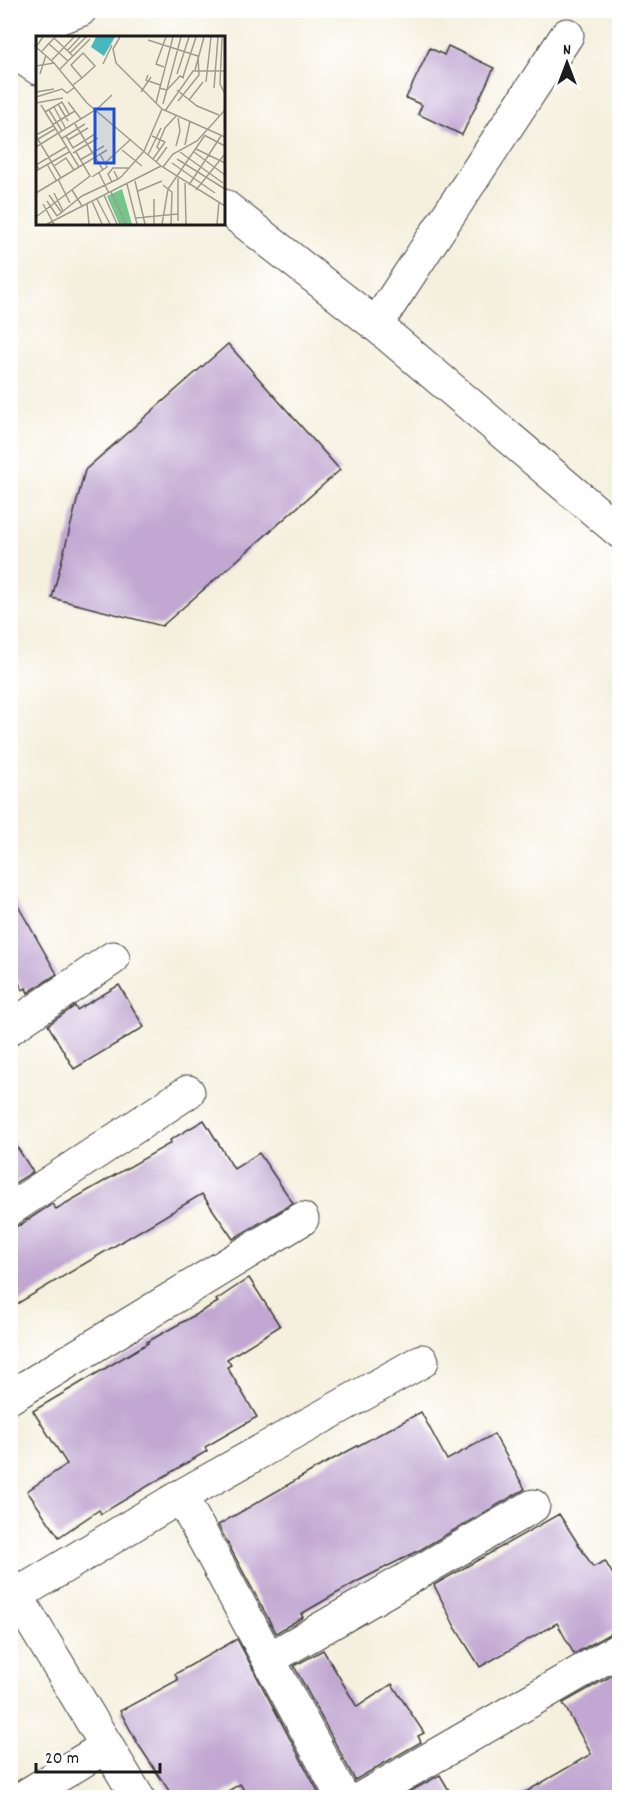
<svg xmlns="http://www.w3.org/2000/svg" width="630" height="1808" font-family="Dekko,sans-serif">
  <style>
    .building { fill: #c1a7d2 }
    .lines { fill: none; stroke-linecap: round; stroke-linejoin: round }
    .minor-casing { stroke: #3d3c39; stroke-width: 35 }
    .minor { stroke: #fff; stroke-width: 33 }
    .inset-road { fill: none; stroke: #9e9b90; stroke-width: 1.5 }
    .view { fill: #1d4ed8; fill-opacity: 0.15; stroke: #1d4ed8; stroke-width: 3 }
    .inset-edge { fill: none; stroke: #1c1c1c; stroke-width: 3 }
  </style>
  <rect width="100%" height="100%" fill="#fff"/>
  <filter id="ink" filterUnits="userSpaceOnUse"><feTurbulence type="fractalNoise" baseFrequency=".0167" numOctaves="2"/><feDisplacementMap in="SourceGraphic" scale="12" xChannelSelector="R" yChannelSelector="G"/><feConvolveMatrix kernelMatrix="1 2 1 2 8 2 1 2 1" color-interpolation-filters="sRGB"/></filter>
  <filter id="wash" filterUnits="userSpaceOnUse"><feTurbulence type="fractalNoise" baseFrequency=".008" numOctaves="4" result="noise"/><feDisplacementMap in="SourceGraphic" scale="24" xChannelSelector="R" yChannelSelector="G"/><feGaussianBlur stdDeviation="1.35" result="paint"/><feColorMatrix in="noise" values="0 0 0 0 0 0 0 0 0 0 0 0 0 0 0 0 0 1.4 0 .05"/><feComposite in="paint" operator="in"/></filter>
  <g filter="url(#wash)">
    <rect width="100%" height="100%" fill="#f5f0de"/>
    <g id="blocks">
      <g class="building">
        <path d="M 448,46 L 494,68 L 462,135 L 418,114 L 422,105 L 406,98 L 430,48 L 444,55 Z"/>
        <path d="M 228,344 L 340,470 L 162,626 L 52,598 L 85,470 Z"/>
        <path d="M 10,892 L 57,974 L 28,993 L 26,988 L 23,990 L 10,969 Z"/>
        <path d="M 119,985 L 144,1027 L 74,1069 L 48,1025 L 75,1006 L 77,1010 Z"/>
        <path d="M 204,1120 L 234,1169 L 259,1153 L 293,1203 L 233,1239 L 202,1194 L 10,1308 L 10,1228 L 20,1225 L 52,1204 L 56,1209 L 171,1143 L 170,1140 Z"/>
        <path d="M 10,1136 L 33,1172 L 10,1186 Z"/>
        <path d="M 249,1278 L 280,1326 L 227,1359 L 231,1365 L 227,1367 L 257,1417 L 205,1447 L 207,1451 L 101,1514 L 99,1510 L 59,1537 L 27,1491 L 67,1464 L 33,1411 L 148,1343 L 147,1342 L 218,1302 L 216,1300 Z"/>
        <path d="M 421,1412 L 447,1460 L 494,1434 L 525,1489 L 418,1551 L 358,1581 L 301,1614 L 303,1617 L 276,1633 L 218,1525 L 322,1465 Z"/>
        <path d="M 559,1514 L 593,1567 L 605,1561 L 620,1587 L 620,1630 L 611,1633 L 574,1654 L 557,1623 L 480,1667 L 455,1627 L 434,1585 Z"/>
        <path d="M 237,1639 L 321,1797 L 248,1797 L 240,1784 L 218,1797 L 173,1797 L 138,1744 L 120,1711 L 178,1680 L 175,1674 Z"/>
        <path d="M 323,1650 L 357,1707 L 392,1684 L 424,1733 L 418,1736 L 421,1742 L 355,1780 L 294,1666 Z"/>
        <path d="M 620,1671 L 620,1797 L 517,1797 L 591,1754 L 563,1703 Z"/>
        <path d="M 440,1775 L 453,1797 L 400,1797 Z"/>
      </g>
    </g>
  </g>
  <g filter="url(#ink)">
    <use href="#blocks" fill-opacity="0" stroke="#3d3c39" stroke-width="1.5"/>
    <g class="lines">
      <defs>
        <g id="minor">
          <path d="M 10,35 L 80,10"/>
          <path d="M 10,49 L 38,68"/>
          <path d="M 224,206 L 376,325 L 620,532"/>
          <path d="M 376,325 L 567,35"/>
          <path d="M 10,1028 L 113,958"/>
          <path d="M 10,1209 L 188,1092"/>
          <path d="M 10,1397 L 302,1219"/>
          <path d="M 181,1496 L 343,1798"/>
          <path d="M 10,1585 L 138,1798"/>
          <path d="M 10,1599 L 181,1496 L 422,1361"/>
          <path d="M 269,1659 L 533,1506"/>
          <path d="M 22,1798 L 107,1746"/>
          <path d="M 362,1798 L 620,1649"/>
        </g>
      </defs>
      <use href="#minor" class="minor-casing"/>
      <use href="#minor" class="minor"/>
    </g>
  </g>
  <g transform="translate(36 36)">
    <rect width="189" height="189" fill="#f5f0de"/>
    <path d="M 86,153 L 96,188 L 83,188 L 71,160 Z" fill="#73c78b"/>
    <path d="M 60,1 L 79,1 L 68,20 L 55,11 Z" fill="#48b8be"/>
    <path class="inset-road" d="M 7,1 L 0,11 L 18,27 L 51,67 L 125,130 L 189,170M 84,1 L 77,13 L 80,27 L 126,73M 18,2 L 37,20M 186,2 L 184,48 L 189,58M 112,4 L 162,20M 12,7 L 32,25M 6,15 L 19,1M 31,15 L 44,1M 34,17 L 50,1M 16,24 L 38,1M 67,28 L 76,9M 0,30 L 18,27M 128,31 L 120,28 L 130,1M 24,33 L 54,3M 159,34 L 168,1M 4,38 L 10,19M 141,38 L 153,1M 112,39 L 110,44 L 124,49M 147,41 L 160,1M 170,46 L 175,1M 37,49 L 46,42 L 59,30 L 47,17 L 35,29 L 46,42M 123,52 L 131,54 L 144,40 L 148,42M 178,52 L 182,1M 141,54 L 161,70 L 183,79M 0,56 L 18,53M 105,56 L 115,41M 0,61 L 26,53 L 31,57 L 39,51M 153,64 L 167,46M 142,65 L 163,39 L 162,20M 32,66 L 45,83M 0,67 L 27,62M 120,67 L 137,1M 22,68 L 32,85M 127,68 L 145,1M 5,69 L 43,131M 18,71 L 30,93M 13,74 L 26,95M 129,75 L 157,35 L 189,35M 9,76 L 26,66 L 33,78M 39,88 L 67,134M 16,89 L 39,75M 0,99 L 17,90M 168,99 L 189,110M 0,100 L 25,142M 30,100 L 37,112 L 59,98M 116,100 L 129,106 L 117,123M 2,103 L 19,93M 25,103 L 49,88M 32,104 L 52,92M 149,109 L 154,85M 140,110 L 144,95 L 142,82M 0,111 L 61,73 L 76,59M 160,113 L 189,127M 86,114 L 106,130M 124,114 L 121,111 L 129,92 L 140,80M 144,116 L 187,147M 158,116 L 189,139M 37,117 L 62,102M 112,119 L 125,92M 141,123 L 189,153M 44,124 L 68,110M 120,126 L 131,111M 69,127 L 95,103M 136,127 L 179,157M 11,128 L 20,144M 18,130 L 30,122 L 38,134M 127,131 L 137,118 L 161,105 L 189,74M 3,133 L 0,129 L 30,111M 0,135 L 33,116M 78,135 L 82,143 L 86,140 L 108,115 L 126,73 L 189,101M 63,137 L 73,157M 56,141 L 71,131 L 64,118M 142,142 L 142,185M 22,143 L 34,167M 99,145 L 109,188M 76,146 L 72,138 L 77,132 L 94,132M 149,147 L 150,188M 91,148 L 101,188M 127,149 L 136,156 L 135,188M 153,149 L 185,100M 36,154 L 46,170M 160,154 L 188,119M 102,155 L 126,145M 75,156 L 90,188M 0,157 L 71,114M 18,157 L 27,175M 13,159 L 26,177M 68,159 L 81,188M 61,163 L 74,188M 11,165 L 21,180M 56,165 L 66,188M 7,168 L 18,188M 51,168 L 53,188M 21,180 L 46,160 L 82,143M 0,181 L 54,140 L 40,116M 99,182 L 142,178M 11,188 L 125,130M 118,188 L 118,163M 126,188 L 132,153 L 169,99M 181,188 L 183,166"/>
    <path class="view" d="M 59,73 L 78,73 L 78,127 L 59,127 Z"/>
    <rect width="189" height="189" class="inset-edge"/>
  </g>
  <rect width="630" height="1808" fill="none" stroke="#fff" stroke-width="36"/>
  <g transform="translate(567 63)" stroke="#ffffff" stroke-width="4.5" paint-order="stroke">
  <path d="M0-4.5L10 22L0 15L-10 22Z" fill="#1c1c1c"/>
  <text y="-9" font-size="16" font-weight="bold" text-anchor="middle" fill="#1c1c1c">N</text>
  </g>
  <path d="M36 1763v9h124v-9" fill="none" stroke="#1c1c1c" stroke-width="3"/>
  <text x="45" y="1763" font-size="18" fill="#1c1c1c" stroke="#ffffff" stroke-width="4.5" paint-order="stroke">20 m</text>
</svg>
